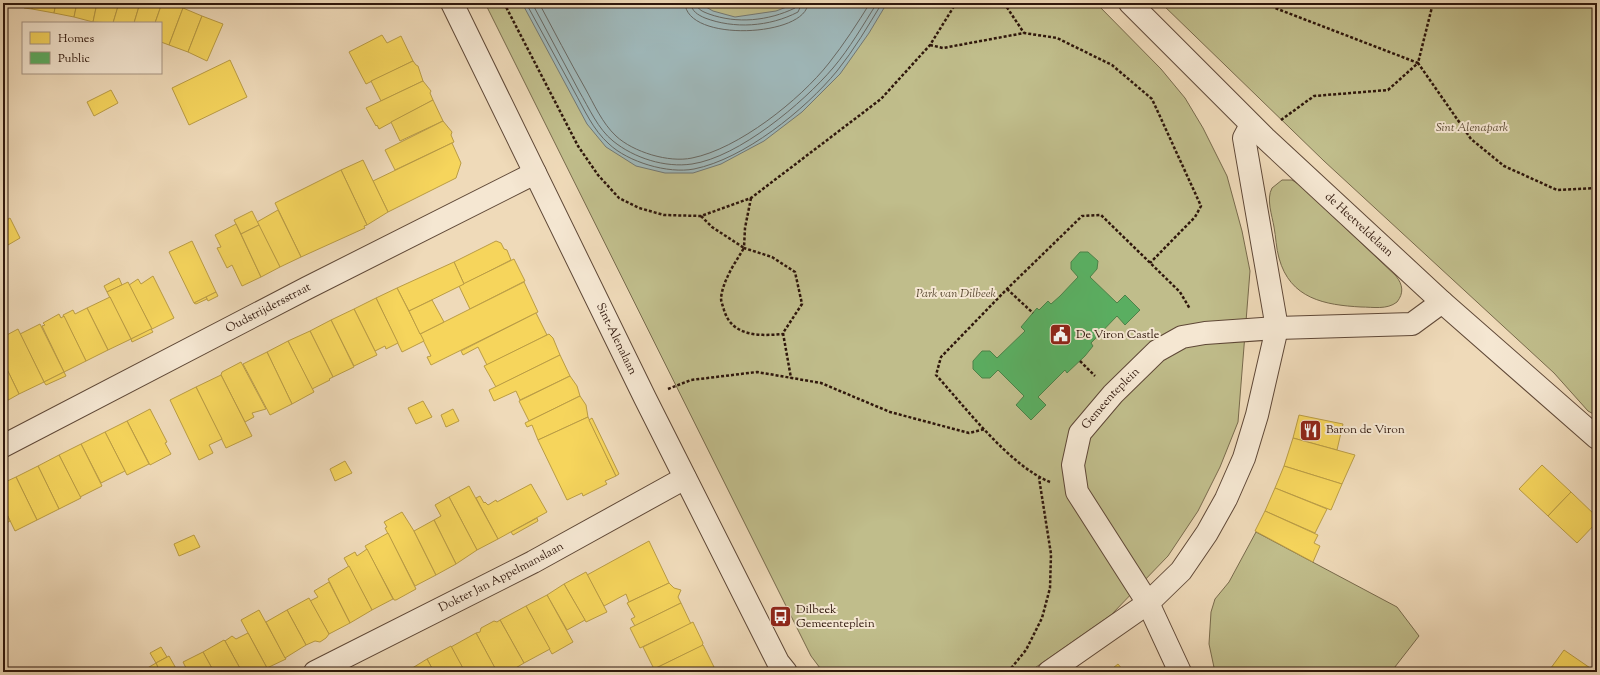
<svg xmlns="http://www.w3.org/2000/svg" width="1600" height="675" font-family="'Sorts Mill Goudy',serif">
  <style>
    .green { fill: #c0bd8b; stroke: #786a4c }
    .water { fill: #9fb8ba; stroke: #727874 }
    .homes { fill: #f6d55c; stroke: #ba9c44 }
    .public { fill: #5aae61; stroke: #4d8148 }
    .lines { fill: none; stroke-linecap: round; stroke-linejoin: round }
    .shore { stroke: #676863; stroke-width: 1 }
    .street-casing { stroke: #5f4837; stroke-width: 24 }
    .path { stroke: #2f170c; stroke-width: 2.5; stroke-dasharray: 3 2; stroke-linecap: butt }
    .street { stroke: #f5e7d2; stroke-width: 22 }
    .labels { text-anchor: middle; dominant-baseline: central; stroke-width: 4; stroke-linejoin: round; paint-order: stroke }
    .park-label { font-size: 12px; font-style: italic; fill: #5a4932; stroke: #f5e7d2 }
    .street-label { font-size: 12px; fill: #2f170c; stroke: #f5e7d2 }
    .poi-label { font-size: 12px; fill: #2f170c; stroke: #f5e7d2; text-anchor: start }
  </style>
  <rect width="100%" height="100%" fill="#efdab9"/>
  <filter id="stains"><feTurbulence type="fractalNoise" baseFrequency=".005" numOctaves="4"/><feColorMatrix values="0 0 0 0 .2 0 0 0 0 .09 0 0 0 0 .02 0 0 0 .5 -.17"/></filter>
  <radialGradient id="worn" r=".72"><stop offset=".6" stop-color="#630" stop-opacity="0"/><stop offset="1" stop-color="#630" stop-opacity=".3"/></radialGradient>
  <g class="green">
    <path d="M 485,3 L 1096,3 L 1161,69 L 1185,98 L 1203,128 L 1227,176 L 1242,231 L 1250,271 L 1238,422 L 1220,467 L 1198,511 L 1168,556 L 1111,615 L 1029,672 L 823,672 L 811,656 Z"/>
    <path d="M 1161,3 L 1597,3 L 1597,416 L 1588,411 L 1554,373 L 1324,161 Z"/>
    <path d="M 1282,180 L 1292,180 L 1300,185 L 1396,276 C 1403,285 1404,293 1397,302 C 1387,310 1373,307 1361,307 C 1325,305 1290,299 1279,258 C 1276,248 1276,237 1274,227 C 1272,215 1266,199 1272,188 Z"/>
    <path d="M 1256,532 L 1397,607 L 1419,636 L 1391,672 L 1215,672 L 1209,644 L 1211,612 L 1215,599 L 1229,582 Z"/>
  </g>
  <path class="water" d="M 522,3 L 699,3 L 713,11 L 735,17 L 776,11 L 797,3 L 887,3 L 869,33 L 840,74 L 802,112 L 764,141 L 721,164 L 693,173 L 665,173 L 636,166 L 606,147 L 587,124 Z"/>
  <g class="homes">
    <path d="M 21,3 L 33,3 L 32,9 L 24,8 Z"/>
    <path d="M 33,3 L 56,3 L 54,13 L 32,9 Z"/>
    <path d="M 56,3 L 77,3 L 74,17 L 54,13 Z"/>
    <path d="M 77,3 L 97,3 L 93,22 L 74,17 Z"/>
    <path d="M 97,3 L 119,3 L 113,23 L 93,22 Z"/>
    <path d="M 119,3 L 140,3 L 134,23 L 113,23 Z"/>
    <path d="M 140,3 L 162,3 L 155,23 L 134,23 Z"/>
    <path d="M 162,3 L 169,3 L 183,8 L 169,45 L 161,42 L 161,23 L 155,23 Z"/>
    <path d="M 183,8 L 202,16 L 188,52 L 169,45 Z"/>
    <path d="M 202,16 L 223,24 L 207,61 L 188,52 Z"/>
    <path d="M 382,35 L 387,43 L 401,36 L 413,61 L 366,84 L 349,52 Z"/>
    <path d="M 230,60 L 247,97 L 189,125 L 172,88 Z"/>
    <path d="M 413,61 L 416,65 L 418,66 L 423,81 L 381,101 L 371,81 Z"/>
    <path d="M 423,81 L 431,91 L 430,93 L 433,100 L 379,129 L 377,125 L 376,126 L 366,108 Z"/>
    <path d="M 111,90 L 118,103 L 94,116 L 87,102 Z"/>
    <path d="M 433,100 L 443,121 L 400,141 L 391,122 Z"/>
    <path d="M 443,121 L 452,132 L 451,135 L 454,142 L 395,170 L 385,150 Z"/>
    <path d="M 452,143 L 461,163 L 456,178 L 388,212 L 373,181 Z"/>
    <path d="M 363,160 L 388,212 L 367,225 L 341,170 Z"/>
    <path d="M 341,170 L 367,225 L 364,226 L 365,228 L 301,257 L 275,203 Z"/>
    <path d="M 278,210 L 301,257 L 280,267 L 257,222 Z"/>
    <path d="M 252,211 L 259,225 L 241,234 L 234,220 Z"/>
    <path d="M 10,218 L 20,238 L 8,245 L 3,236 L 3,222 Z"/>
    <path d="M 236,224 L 261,277 L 242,286 L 232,265 L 227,268 L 217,248 L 221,247 L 215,235 Z"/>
    <path d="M 259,225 L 280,267 L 261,277 L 241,234 Z"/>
    <path d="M 192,241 L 216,292 L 194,303 L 169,252 Z"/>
    <path d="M 496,241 L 501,243 L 504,249 L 507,250 L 511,260 L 464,284 L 454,262 Z"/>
    <path d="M 514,259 L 525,281 L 470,309 L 459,286 Z"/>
    <path d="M 454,262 L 464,284 L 409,311 L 397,288 Z"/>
    <path d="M 153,276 L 174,318 L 152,329 L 129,285 L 138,279 L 141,284 Z"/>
    <path d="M 119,278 L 122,285 L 107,292 L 104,286 Z"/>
    <path d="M 128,282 L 152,329 L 131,339 L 107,292 Z"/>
    <path d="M 524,282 L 538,312 L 431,365 L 427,357 L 431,356 L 420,334 Z"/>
    <path d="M 397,288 L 424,341 L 402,352 L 376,298 Z"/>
    <path d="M 216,292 L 218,296 L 208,301 L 206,297 Z"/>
    <path d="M 110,297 L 131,339 L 108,350 L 87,308 Z"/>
    <path d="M 206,297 L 207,299 L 196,304 L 194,303 Z"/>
    <path d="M 376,298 L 398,343 L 386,349 L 385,346 L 375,351 L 354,309 Z"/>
    <path d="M 432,300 L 444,322 L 420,334 L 409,311 Z"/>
    <path d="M 87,308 L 108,350 L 86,361 L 63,315 L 73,310 L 75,314 Z"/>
    <path d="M 354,309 L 377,355 L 354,366 L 331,320 Z"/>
    <path d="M 536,313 L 547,335 L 487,365 L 478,347 L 463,355 L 461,351 Z"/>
    <path d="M 59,314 L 61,318 L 64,316 L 86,361 L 64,372 L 42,326 L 45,325 L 43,323 Z"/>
    <path d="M 331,320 L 354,367 L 333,377 L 310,331 Z"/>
    <path d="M 40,324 L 64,372 L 44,382 L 20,334 Z"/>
    <path d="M 18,329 L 44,382 L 19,394 L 3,361 L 3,337 Z"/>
    <path d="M 151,329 L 153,332 L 132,342 L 131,339 Z"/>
    <path d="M 310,331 L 333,377 L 329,379 L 330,380 L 312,389 L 288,341 Z"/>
    <path d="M 549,334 L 553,338 L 560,355 L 496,387 L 484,366 Z"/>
    <path d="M 288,341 L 314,392 L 292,404 L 267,352 Z"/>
    <path d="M 267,352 L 292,404 L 270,415 L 243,364 Z"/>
    <path d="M 560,355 L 570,376 L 520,400 L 516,391 L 494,401 L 489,390 Z"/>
    <path d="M 3,361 L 19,394 L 3,403 Z"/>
    <path d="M 241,362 L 266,409 L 252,413 L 254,417 L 245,422 L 221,375 L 222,372 Z"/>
    <path d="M 64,372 L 66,376 L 46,385 L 44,382 Z"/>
    <path d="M 221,375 L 252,436 L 226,448 L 196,387 Z"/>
    <path d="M 570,376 L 577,386 L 580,396 L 529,421 L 519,401 Z"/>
    <path d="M 196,387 L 222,439 L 209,445 L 213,453 L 199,460 L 170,400 Z"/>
    <path d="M 580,396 L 586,405 L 588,417 L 538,440 L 532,425 L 527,427 L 525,423 Z"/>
    <path d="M 423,401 L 432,417 L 416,424 L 408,408 Z"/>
    <path d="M 150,409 L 167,442 L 165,443 L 171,454 L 150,465 L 127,421 Z"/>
    <path d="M 453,409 L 459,421 L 446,427 L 441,415 Z"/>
    <path d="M 1299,415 L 1343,424 L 1337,450 L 1293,438 Z"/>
    <path d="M 588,417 L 616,476 L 605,481 L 607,484 L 583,496 L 582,493 L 567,500 L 538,440 Z"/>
    <path d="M 592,418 L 619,474 L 616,476 L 589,420 Z"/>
    <path d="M 127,421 L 149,464 L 127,475 L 105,432 Z"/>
    <path d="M 105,432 L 125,471 L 101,483 L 81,444 Z"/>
    <path d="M 1293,438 L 1355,455 L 1342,484 L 1284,466 Z"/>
    <path d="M 81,444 L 102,486 L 80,497 L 59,455 Z"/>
    <path d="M 59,455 L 81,498 L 59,509 L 38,466 Z"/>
    <path d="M 345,461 L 352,473 L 335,481 L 330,469 Z"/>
    <path d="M 1542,465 L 1571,492 L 1548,516 L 1519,489 Z"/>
    <path d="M 38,466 L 59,509 L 37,520 L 16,477 Z"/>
    <path d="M 1284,466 L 1342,484 L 1331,510 L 1275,488 Z"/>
    <path d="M 16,477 L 37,520 L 15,531 L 3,506 L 3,483 Z"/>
    <path d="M 531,484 L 547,512 L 498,539 L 476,498 L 480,496 L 484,503 L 485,502 L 488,505 L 496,500 L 497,502 Z"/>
    <path d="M 469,486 L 498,539 L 477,550 L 449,497 Z"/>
    <path d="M 1275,488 L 1327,509 L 1315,533 L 1265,511 Z"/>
    <path d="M 1571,492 L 1597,517 L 1597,522 L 1577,543 L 1548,516 Z"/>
    <path d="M 449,497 L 477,550 L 456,564 L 434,520 L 441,516 L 435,505 Z"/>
    <path d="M 3,506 L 10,521 L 3,525 Z"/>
    <path d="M 1265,511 L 1318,535 L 1314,543 L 1320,546 L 1313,562 L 1255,531 Z"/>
    <path d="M 402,512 L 414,531 L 436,575 L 415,586 L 385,528 L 387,527 L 384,522 Z"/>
    <path d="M 537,518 L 538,521 L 513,535 L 511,532 Z"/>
    <path d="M 434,520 L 456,564 L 436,575 L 414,531 Z"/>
    <path d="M 388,533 L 416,589 L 396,600 L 394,600 L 365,546 Z"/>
    <path d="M 194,535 L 200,547 L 179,556 L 174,544 Z"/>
    <path d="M 649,541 L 669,583 L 629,602 L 626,594 L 604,606 L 587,575 Z"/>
    <path d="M 367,549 L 393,599 L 372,610 L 344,558 L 355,552 L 357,556 Z"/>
    <path d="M 349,566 L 372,610 L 350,623 L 328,579 Z"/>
    <path d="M 586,572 L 607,612 L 586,622 L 564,584 Z"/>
    <path d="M 329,582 L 350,623 L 329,634 L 310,601 L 318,597 L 314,591 Z"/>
    <path d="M 669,583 L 674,588 L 681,590 L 678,597 L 681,603 L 635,626 L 631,619 L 635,617 L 627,603 Z"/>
    <path d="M 564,584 L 585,620 L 567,630 L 547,595 Z"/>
    <path d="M 547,595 L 573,642 L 552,654 L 526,606 Z"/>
    <path d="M 309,598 L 329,634 L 326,638 L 320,642 L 315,641 L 306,645 L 287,610 Z"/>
    <path d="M 681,603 L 691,624 L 640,648 L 630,628 Z"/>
    <path d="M 526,606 L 550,649 L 524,663 L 500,620 Z"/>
    <path d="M 259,610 L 286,659 L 267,668 L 241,620 Z"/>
    <path d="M 287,610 L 306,645 L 285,658 L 266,622 Z"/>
    <path d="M 500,620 L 524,663 L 509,672 L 497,672 L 476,633 L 480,632 L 481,628 L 494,621 L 497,622 Z"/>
    <path d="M 1597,621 L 1597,632 L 1592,628 Z"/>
    <path d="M 693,622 L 703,643 L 702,646 L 654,669 L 643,647 Z"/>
    <path d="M 248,633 L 267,668 L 259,672 L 242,672 L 225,641 L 232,636 L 236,639 Z"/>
    <path d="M 476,633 L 495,668 L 487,672 L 465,672 L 451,647 Z"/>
    <path d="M 224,640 L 225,641 L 242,672 L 214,672 L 203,652 Z"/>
    <path d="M 703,645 L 714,667 L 703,672 L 655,672 L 654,669 Z"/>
    <path d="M 451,646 L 465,672 L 434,672 L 427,659 Z"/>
    <path d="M 161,647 L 167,657 L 156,663 L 150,653 Z"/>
    <path d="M 1564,650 L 1596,672 L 1548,672 Z"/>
    <path d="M 203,652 L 214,672 L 188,672 L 183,662 Z"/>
    <path d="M 169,656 L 178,672 L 186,667 L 188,672 L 160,672 L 156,663 Z"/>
    <path d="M 427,659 L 434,672 L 405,672 L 414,667 Z"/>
    <path d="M 156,663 L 160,672 L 145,672 L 144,670 Z"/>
    <path d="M 1118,664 L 1122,669 L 1137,672 L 1108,672 Z"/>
    <path d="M 714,667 L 716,672 L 703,672 Z"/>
  </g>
  <path class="public" d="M 1080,252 L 1088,252 L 1098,261 L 1097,269 L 1090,277 L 1117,303 L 1125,295 L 1140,310 L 1125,325 L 1117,316 L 1091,343 L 1093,346 L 1085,356 L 1067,373 L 1065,370 L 1038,397 L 1046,405 L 1031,420 L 1016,405 L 1024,396 L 998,370 L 990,378 L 982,378 L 973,369 L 973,361 L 982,351 L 990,351 L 997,358 L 1025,331 L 1021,327 L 1037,308 L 1039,310 L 1048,301 L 1051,304 L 1060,296 L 1078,277 L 1071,269 L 1071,262 Z"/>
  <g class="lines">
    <g class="shore">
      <path d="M 526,3 C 542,32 558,62 574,91 C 584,109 593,130 609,144 C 628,162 668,174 694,169 C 744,159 805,110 837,71 C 854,50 868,26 882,3"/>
      <path d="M 532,3 C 548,32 563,62 579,91 C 589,108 598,129 613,141 C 634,158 665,168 692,164 C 739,157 803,103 833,68 C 850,48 863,25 877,3"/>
      <path d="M 539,3 C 554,31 569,60 585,88 C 594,104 602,123 616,136 C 633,152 669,163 692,158 C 738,149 800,100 829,63 C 844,44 857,24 870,3"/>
      <path d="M 685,3 C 686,43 807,37 808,3"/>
      <path d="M 691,3 C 691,11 698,15 705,18 C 734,29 769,27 798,12 L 802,3"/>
      <path d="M 696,3 C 697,10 704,12 709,14 C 737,24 768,21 795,8 L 797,3"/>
    </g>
    <defs>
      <g id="street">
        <path id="s1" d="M 452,3 L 645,398 L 778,662 L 786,672"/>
        <path id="s2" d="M 1130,3 L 1265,138 L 1442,302 L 1597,438"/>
        <path id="s3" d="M 3,446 L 307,288 L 535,173"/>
        <path id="s4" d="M 315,672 L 533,562 L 685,478"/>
        <path d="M 1049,672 L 1148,603 L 1181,571 L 1207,533 L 1226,499 L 1244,458 L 1257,415 L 1277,328 L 1244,138 L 1251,125"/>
        <path id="s5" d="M 1180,672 L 1148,603 L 1077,492 L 1073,465 L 1080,433 L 1113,394 L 1157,351 L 1182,337 L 1205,333 L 1277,328 L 1412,324 L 1442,302"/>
      </g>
    </defs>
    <use href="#street" class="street-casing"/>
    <g class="path">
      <path d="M 504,3 L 578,146 L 598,175 L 619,198 L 639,208 L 664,215 L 701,216 L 751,198 L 881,99 L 930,45 L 956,3"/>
      <path d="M 1004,3 L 1024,33"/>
      <path d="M 1267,3 L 1275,8 L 1418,63 L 1433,3"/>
      <path d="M 930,45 L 943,48 L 1024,33 L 1057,38 L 1112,65 L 1152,99 L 1201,206 L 1195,217 L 1150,263"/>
      <path d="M 1281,120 L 1314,96 L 1388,90 L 1418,63 L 1471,139 L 1504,166 L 1557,190 L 1597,188"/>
      <path d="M 751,198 L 745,228 L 744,248 L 772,257 L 795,272 L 802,304 L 783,333 L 791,378"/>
      <path d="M 701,216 L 712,227 L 744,248 C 735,263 723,280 721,298 C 721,302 723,306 724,310 C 732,337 760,336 783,334"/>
      <path d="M 1007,289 L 1033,313"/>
      <path d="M 1080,361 L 1095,376"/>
      <path d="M 668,389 L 691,380 L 757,372 L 821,383 L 890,412 L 969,433 L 985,429"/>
      <path d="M 1050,482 C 1010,466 966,408 936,375 L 941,357 L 1007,289 L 1082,216 L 1101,215 L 1180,292 L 1190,309"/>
      <path d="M 1008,672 L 1026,650 L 1042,618 L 1050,588 L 1051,554 L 1039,478"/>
    </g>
    <use href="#street" class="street"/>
  </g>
  <defs>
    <symbol id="civic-square" viewBox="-11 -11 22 22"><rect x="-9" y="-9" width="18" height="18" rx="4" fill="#8f2418" stroke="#f5e7d2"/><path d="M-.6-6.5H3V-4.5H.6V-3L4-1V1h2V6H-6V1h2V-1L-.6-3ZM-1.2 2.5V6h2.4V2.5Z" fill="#fff"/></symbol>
    <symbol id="restaurant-square" viewBox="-11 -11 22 22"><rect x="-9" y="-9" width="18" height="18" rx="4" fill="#8f2418" stroke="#f5e7d2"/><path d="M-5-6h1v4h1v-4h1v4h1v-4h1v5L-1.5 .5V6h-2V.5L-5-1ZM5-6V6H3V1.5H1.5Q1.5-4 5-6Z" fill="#fff"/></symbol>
    <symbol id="bus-square" viewBox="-11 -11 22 22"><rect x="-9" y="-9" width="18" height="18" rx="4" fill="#8f2418" stroke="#f5e7d2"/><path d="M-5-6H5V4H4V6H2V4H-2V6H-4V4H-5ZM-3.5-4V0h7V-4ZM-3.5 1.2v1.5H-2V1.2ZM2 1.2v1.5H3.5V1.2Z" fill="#fff"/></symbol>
  </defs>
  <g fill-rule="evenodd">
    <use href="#civic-square" x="1048" y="322" width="25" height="25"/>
    <use href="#restaurant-square" x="1298" y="418" width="25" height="25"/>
    <use href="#bus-square" x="768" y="604" width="25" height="25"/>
  </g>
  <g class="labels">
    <g class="park-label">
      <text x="1472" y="128">Sint Alenapark</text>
      <text x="956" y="294">Park van Dilbeek</text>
    </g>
    <g class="street-label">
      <text stroke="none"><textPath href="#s2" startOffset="319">de Heetveldelaan</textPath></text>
      <text stroke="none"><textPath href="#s3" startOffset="299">Oudstrijdersstraat</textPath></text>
      <text stroke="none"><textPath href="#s1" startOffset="374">Sint-Alenalaan</textPath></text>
      <text stroke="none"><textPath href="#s5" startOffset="314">Gemeenteplein</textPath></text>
      <text stroke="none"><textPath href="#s4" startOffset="209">Dokter Jan Appelmanslaan</textPath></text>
    </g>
    <g class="poi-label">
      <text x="1076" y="335">De Viron Castle</text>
      <text x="1326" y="430">Baron de Viron</text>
      <text x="796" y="610">Dilbeek<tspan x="796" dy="14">Gemeenteplein</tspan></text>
    </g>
  </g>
  <rect width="1600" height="675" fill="none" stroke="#efdab9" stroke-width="16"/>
  <rect x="4" y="4" width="1592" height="667" fill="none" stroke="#2f170c" stroke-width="2"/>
  <rect x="8" y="8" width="1584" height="659" fill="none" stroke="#2f170c"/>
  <rect x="22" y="22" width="140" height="52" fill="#f5e7d2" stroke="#a69483"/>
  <rect x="30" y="32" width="20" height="12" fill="#f6d55c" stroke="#a69483"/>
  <text x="58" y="42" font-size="12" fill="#2f170c">Homes</text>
  <rect x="30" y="52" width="20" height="12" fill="#5aae61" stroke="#a69483"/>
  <text x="58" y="62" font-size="12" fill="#2f170c">Public</text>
  <rect width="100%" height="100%" filter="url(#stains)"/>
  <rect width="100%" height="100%" fill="url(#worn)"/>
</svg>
